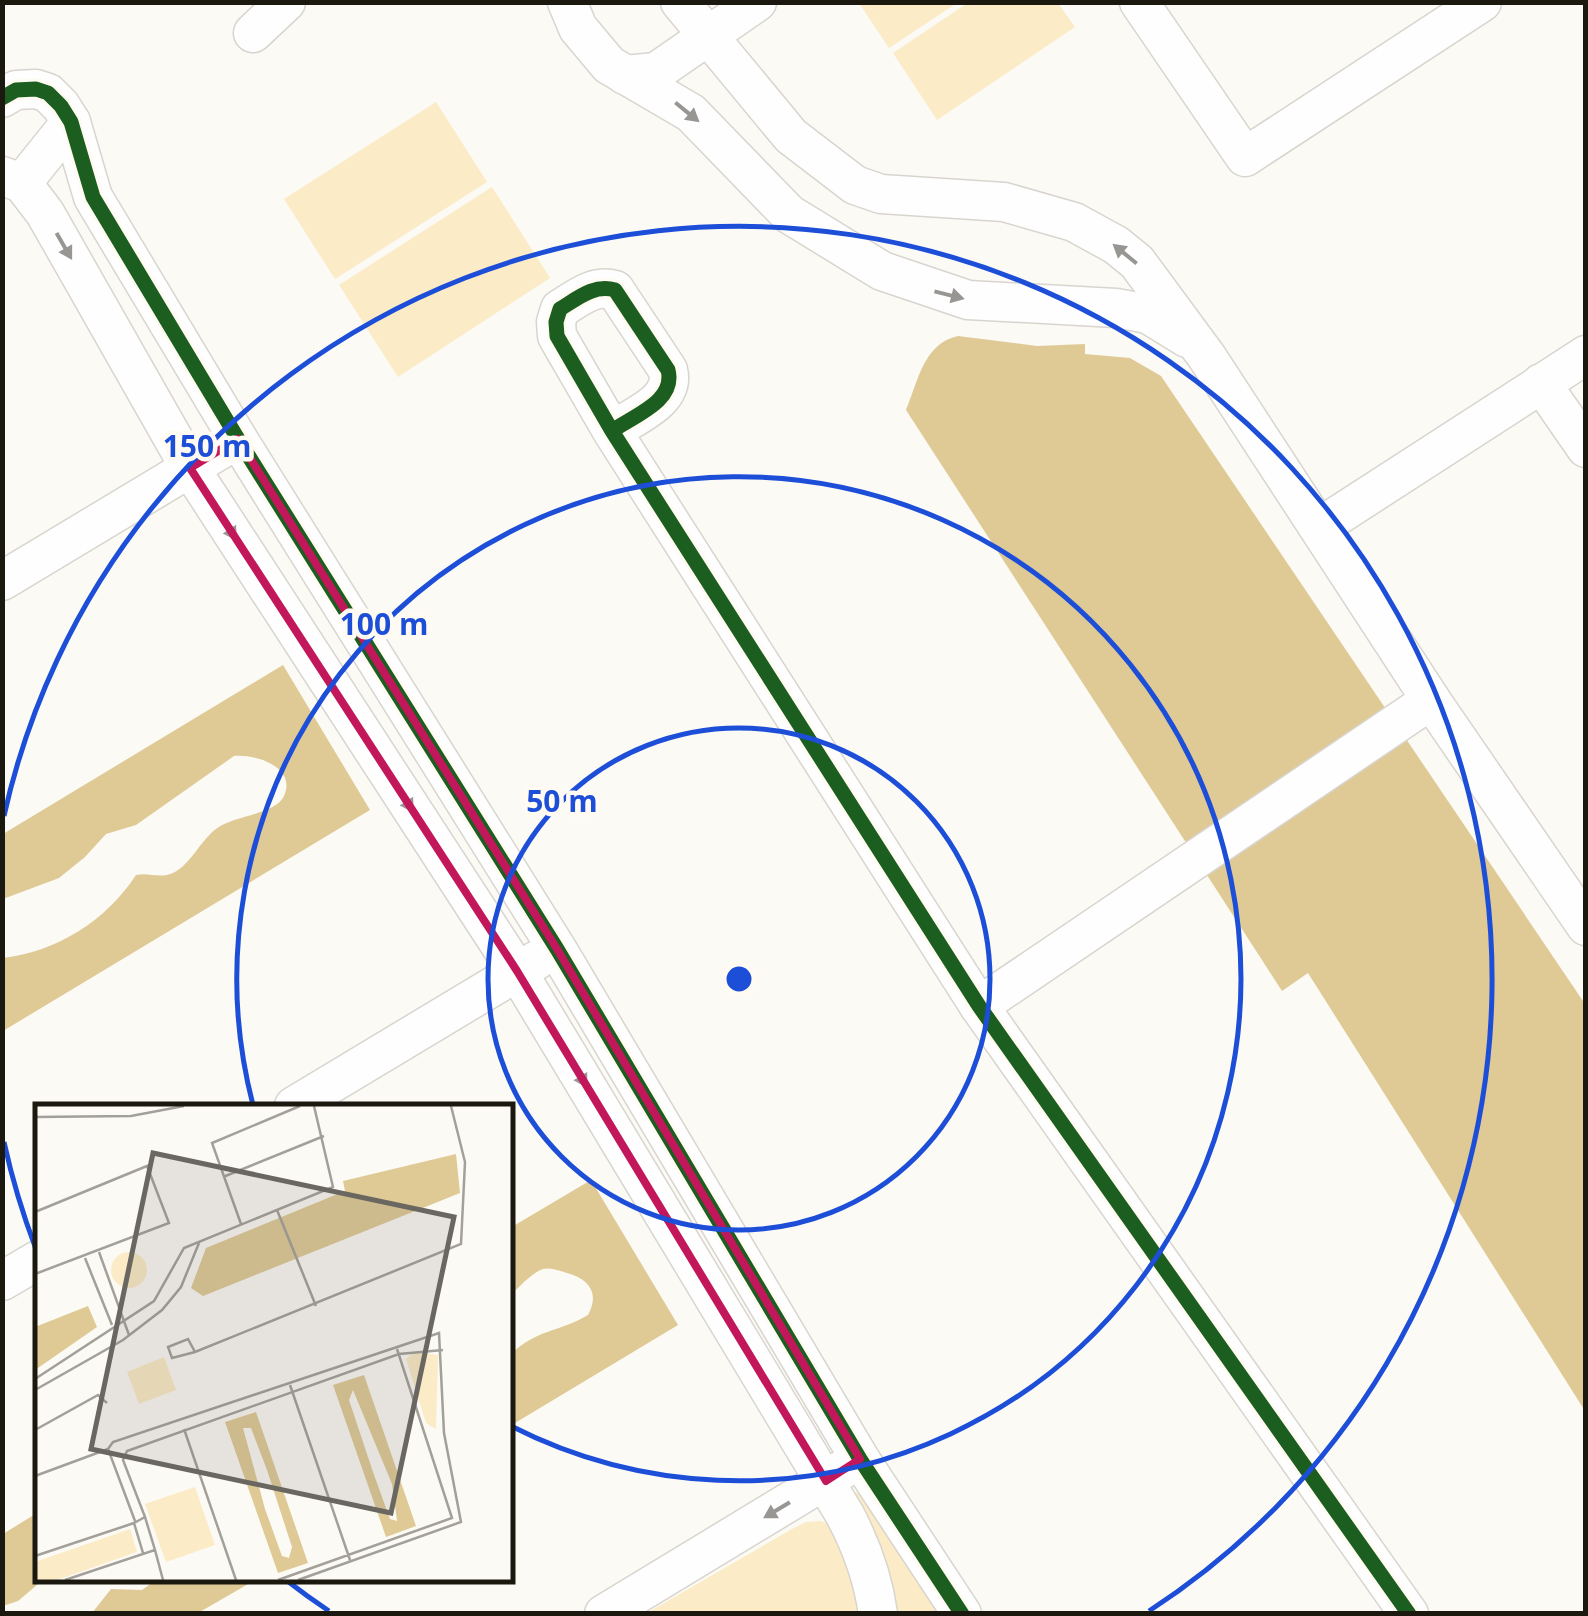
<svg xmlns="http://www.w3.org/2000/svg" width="1588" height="1616" font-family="'Open Sans',sans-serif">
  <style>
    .green { fill: #fbebc6 }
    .water { fill: #dfca96 }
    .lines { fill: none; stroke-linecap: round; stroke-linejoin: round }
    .minor-casing { stroke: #d8d5cf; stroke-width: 41 }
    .minor { stroke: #fffefe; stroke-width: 38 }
    .cycleway-casing { stroke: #fffbf2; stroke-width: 21 }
    .cycleway { stroke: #1b5e20; stroke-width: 15 }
    .oneway { fill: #989693 }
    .marked { fill: none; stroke: #c2185b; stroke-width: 8; stroke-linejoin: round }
    .ring { fill: none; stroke: #1d4ed8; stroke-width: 5 }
    .inset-road { fill: none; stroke: #a2a099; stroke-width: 2.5 }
    .view { fill: #6a6760; fill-opacity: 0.15; stroke: #6a6760; stroke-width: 5 }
    .inset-edge { fill: none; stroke: #1b1810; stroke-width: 5 }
    .centre { fill: #1d4ed8; stroke: #fffbf2; stroke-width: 5 }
    .ring-label { font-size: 30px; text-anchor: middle; font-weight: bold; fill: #1d4ed8; stroke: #fffbf2; stroke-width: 9; stroke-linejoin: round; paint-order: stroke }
  </style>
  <rect width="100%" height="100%" fill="#fcfaf5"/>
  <g class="green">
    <path d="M 969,2 L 1058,3 L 1075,27 L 937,120 L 893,53 Z"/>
    <path d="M 859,3 L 957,3 L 889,48 Z"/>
    <path d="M 436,102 L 487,182 L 335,279 L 284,199 Z"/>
    <path d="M 492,187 L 550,278 L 398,377 L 339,285 Z"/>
    <path d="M 857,1492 L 863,1493 L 945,1613 L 896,1613 L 854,1496 Z"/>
    <path d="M 821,1521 C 851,1532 855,1586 862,1614 L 645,1614 L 792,1529 L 806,1522 Z"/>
  </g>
  <g class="water">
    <path d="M 958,336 L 1037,346 L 1085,344 L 1085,354 L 1130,358 L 1161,376 L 1585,1004 L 1585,1411 L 1308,973 L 1282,991 L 906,410 C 918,381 924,343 958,336 Z"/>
    <path d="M 283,665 L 370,810 L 3,1031 L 3,958 C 56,952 106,921 136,875 C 149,872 159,879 173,873 C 191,864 200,841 216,829 C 234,815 275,815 284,796 C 297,767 256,754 234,756 L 136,825 L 106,834 L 85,857 L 59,878 L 3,899 L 3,834 Z"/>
    <path d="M 591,1180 L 678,1325 L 510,1426 L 510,1355 C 538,1328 558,1333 588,1315 C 600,1293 589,1279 567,1273 C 560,1271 551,1267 543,1269 C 531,1273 520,1287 510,1295 L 510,1228 Z"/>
    <path d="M 37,1513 L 38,1578 L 44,1579 L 18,1601 L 3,1606 L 3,1534 Z"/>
    <path d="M 157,1579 L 157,1578 L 257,1579 L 198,1613 L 92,1613 L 111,1589 L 142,1590 Z"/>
  </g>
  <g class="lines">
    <defs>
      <g id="minor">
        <path d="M 567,2 L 578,28 L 609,65 L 691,113 L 789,214 L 882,271 L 968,300 L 1116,308 L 1148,314 L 1187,338"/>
        <path d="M 680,2 L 791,136 L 855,185 L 881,194 L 1004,202 L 1074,222 L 1116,245 L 1137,262 L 1207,357 L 1431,700 L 1586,926"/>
        <path d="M 1139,2 L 1245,157 L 1482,2"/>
        <path d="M 253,33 L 286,2"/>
        <path d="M 625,75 L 656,72 L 757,2"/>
        <path d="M 2,98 L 16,90 L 36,89 L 48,93 L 61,106 L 71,122 L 93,197 L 238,439 L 557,949 L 860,1459 L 962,1614"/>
        <path d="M 2,176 L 22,183 L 45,213 L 190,468 L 517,971 L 845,1515 C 862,1547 873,1577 878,1614"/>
        <path d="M 22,183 L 71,122"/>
        <path d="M 1541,383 L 1586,448"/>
        <path d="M 612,431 C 635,415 676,401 668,370 L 615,290 C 594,284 578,298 560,309 L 556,322 L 557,336 L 612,431 L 979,1006 L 1409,1614"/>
        <path d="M 1320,527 L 1586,355"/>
        <path d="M 2,581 L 238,439"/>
        <path d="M 979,1006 L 1431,700"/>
        <path d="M 294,1106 L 537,960"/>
        <path d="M 2,1281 L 38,1260"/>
        <path d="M 604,1614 L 845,1468"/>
      </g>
    </defs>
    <use href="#minor" class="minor-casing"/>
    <use href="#minor" class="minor"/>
    <defs>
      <g id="cycleway">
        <path d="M 2,98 L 16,90 L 36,89 L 48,93 L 61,106 L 71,122 L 93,197 L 238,439 L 557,949 L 860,1459 L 962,1614"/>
        <path d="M 612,431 C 635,415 676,401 668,370 L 615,290 C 594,284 578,298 560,309 L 556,322 L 557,336 L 612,431 L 979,1006 L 1409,1614"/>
      </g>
    </defs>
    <use href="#cycleway" class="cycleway-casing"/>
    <use href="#cycleway" class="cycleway"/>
  </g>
  <defs><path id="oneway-solid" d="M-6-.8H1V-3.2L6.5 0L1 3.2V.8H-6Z" transform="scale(2.5)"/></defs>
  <g class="oneway">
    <use href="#oneway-solid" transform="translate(687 112) rotate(39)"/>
    <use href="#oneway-solid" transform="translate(64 246) rotate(60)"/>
    <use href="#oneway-solid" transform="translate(1125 254) rotate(-141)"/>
    <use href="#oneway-solid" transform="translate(949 295) rotate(14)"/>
    <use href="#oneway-solid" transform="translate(228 527) rotate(57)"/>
    <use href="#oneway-solid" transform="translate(405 799) rotate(57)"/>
    <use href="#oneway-solid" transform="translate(579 1074) rotate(59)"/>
    <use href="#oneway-solid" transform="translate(777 1510) rotate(149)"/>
  </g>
  <path class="marked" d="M 238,439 L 557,949 L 860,1459 L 826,1481 L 517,971 L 190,468 Z"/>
  <g class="ring">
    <circle cx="739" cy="979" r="251"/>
    <path d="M253 1105A502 502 0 1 1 511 1426"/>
    <path d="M329 1611A753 753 0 0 1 286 1580M36 1249A753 753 0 0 1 4 1142M4 816A753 753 0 1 1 1149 1611"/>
  </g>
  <g transform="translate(35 1104)">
    <rect width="478" height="478" fill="#fcfaf5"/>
    <path d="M76 166a18 18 0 1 1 36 0a18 18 0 1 1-36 0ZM 380,248 L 403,251 L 401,325 L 391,319 L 371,255 ZM 129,253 L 141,286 L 104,300 L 92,268 ZM 160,383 L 180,441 L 131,458 L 110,400 ZM 95,425 L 102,448 L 22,476 L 0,476 L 0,458 Z" fill="#fbebc6"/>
    <path d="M 421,50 L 425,89 L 168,192 L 156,184 L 171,144 L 310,87 L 308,77 ZM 53,202 L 62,223 L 0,266 L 0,223 ZM 329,271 L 381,422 L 351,433 L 298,281 ZM 318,286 L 357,380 L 362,417 L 355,415 L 338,368 L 314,296 ZM 221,308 L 273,459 L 243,469 L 190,318 ZM 208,324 L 216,324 L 232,366 L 257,443 L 254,454 L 247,452 L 230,405 Z" fill="#dfca96" fill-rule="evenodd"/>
    <path class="inset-road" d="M 0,13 L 96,12 L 149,2M 188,73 L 289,32M 242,106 L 281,202M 0,108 L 112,62 L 134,119 L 0,170M 206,120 L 177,39 L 265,2M 64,148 L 94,231M 50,154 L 77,221M 160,248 L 153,235 L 133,243 L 137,254 L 160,248 L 426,140 L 430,58 L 416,2M 0,275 L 119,197 L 149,144 L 298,83 L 279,2M 255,281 L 315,456M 0,286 L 88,236 L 127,206 L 146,183 L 164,139M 149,325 L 201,476M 0,326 L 63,291 L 72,299M 0,372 L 73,345M 110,413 L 88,356 L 92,347 L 364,250 L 408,246M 100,417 L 73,345 L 78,338 L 404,229 L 409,329 L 426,418 L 263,476M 120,446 L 128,476M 0,452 L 99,419M 30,476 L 120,446 L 110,413 L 99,419 L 108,449M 243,476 L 417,414 L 362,245"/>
    <path class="view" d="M 118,49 L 419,113 L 356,409 L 56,345 Z"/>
    <rect width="478" height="478" class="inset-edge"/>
  </g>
  <circle cx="739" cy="979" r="15" class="centre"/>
  <g class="ring-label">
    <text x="207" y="457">150 m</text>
    <text x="384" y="635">100 m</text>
    <text x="562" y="812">50 m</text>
  </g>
  <rect width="1588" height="1616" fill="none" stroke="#1b1810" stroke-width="10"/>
</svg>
